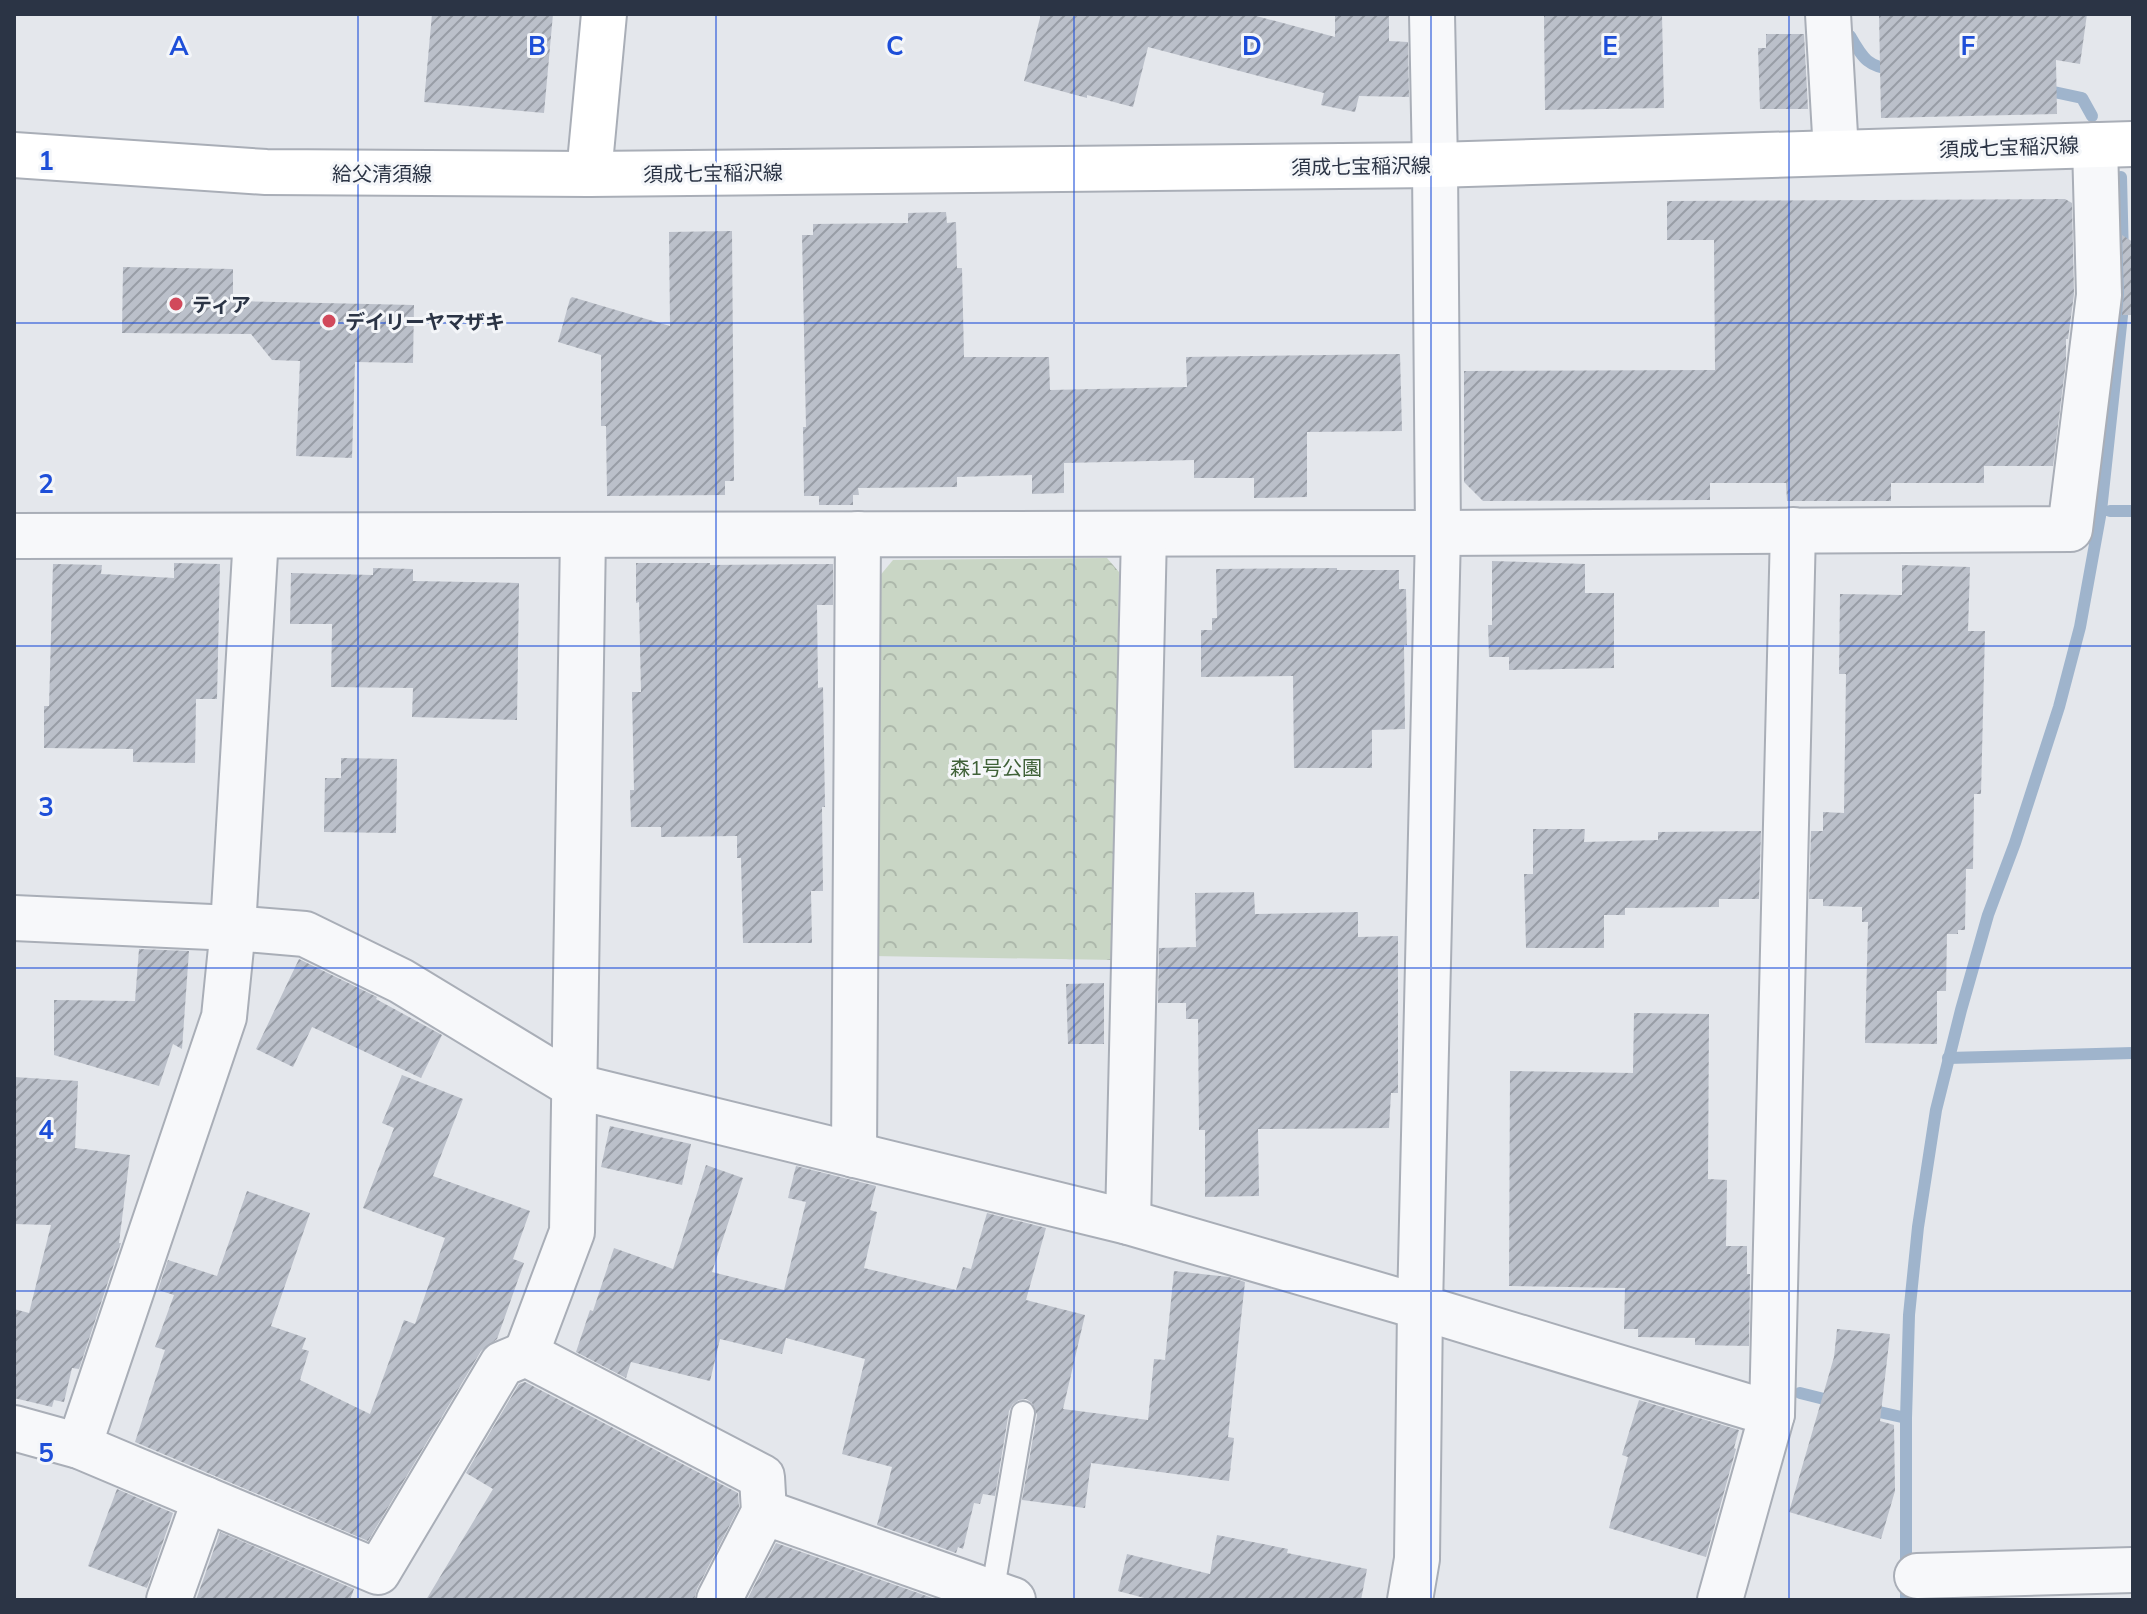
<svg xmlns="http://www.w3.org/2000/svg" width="2147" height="1614" font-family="Mulish,'Noto Sans JP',sans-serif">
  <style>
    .forest { fill: url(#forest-crowns) }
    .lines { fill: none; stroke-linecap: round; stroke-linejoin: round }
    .stream { stroke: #9fb4cc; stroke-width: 12 }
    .building { fill: url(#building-hatch) }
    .service-casing { stroke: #a9aeb7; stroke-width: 26 }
    .minor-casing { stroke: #a9aeb7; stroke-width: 48 }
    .tertiary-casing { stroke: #a9aeb7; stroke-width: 48 }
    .secondary-casing { stroke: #a9aeb7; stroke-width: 48 }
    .service { stroke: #f7f8fa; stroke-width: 22 }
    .minor { stroke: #f7f8fa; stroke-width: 44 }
    .tertiary { stroke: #f7f8fa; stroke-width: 44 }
    .secondary { stroke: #fff; stroke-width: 44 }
    .grid { fill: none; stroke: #1d4ed8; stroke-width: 2; stroke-opacity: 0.55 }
    .poi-dot { fill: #d1495b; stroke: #f4f6f9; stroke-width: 3 }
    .labels { text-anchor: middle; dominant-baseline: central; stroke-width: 6; stroke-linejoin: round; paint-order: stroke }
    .street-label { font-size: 20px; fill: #2b3445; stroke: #f4f6f9 }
    .poi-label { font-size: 20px; font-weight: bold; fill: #2b3445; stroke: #f4f6f9; text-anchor: start }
    .park-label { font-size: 20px; fill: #3f6138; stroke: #f4f6f9 }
    .grid-label { font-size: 26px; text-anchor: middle; font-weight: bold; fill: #1d4ed8; stroke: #f4f6f9; stroke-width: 6; stroke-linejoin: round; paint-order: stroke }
  </style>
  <defs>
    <pattern id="forest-crowns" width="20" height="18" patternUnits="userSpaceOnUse" patternTransform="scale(2)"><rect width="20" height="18" fill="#c9d6c5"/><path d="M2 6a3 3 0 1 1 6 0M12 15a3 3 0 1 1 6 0" fill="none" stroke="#adb8ab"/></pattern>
    <pattern id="building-hatch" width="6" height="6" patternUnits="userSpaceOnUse" patternTransform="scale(2)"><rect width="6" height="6" fill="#bbc0ca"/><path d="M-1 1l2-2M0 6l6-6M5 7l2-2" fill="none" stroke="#989da6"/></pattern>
  </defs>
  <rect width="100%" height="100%" fill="#e4e7ec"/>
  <path class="forest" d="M 1107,558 L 1119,572 L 1115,960 L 872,956 L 878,578 L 893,560 Z"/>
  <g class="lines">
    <g class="stream">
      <path d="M 1850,36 C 1863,59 1868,67 1895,70"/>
      <path d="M 2040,89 L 2082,98 L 2092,116"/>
      <path d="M 2110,511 L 2133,511"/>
      <path d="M 1948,1058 L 2133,1053"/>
      <path d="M 1800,1393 L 1836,1402"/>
      <path d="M 1866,1409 L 1906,1418"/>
      <path d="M 1906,1600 L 1906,1418 L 1909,1315 L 1918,1227 L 1936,1110 L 1961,1010 L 1988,915 L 2015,843 L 2059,707 L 2080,627 L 2101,511 L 2124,297 L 2121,177"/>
    </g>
  </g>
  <g class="building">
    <path d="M 432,14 L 553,14 L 544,113 L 424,102 Z"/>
    <path d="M 1041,14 L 1249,14 L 1335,37 L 1335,14 L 1389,14 L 1389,41 L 1408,42 L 1409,97 L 1359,96 L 1355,112 L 1321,105 L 1324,93 L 1148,47 L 1133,107 L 1087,95 L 1087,98 L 1024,81 Z"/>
    <path d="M 1544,14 L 1662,14 L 1664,108 L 1545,110 Z"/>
    <path d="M 1879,14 L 2087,14 L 2080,64 L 2056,60 L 2057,114 L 1881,118 Z"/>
    <path d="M 1766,34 L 1804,34 L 1808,109 L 1760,109 L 1758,48 L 1766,48 Z"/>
    <path d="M 2065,199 L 2072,203 L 2074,294 L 2068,339 L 2066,339 L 2066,361 L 2053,466 L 1984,466 L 1984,483 L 1891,483 L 1891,501 L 1787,501 L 1786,483 L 1710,483 L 1710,500 L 1483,501 L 1464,482 L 1464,371 L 1715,370 L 1714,240 L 1667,240 L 1667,201 Z"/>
    <path d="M 946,212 L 947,223 L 956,222 L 957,268 L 962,268 L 964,357 L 1049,357 L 1050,390 L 1187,387 L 1186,357 L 1400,354 L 1402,431 L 1307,432 L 1307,497 L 1254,498 L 1254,478 L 1194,478 L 1194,460 L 1064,463 L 1064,493 L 1032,494 L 1032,475 L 957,477 L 957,487 L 858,488 L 859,495 L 853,495 L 853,505 L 819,505 L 819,496 L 804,496 L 803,427 L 806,427 L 802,235 L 813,235 L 813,224 L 908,223 L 908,213 Z"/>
    <path d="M 732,231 L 734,481 L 725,481 L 725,495 L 607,496 L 606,426 L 601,426 L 601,355 L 558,342 L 570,299 L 572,297 L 670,326 L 669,232 Z"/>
    <path d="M 2122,235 L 2133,242 L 2133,315 L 2122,315 L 2124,294 Z"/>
    <path d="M 123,267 L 233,269 L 233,301 L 414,305 L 413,363 L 355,362 L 352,458 L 296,456 L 300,361 L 272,360 L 251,334 L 122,333 Z"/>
    <path d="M 1492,561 L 1585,564 L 1585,593 L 1614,593 L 1614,668 L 1509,670 L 1509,657 L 1489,657 L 1488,625 L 1492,625 Z"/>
    <path d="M 174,563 L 220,564 L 217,699 L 196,699 L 195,763 L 133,762 L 133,749 L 44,748 L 44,706 L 49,706 L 53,564 L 102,565 L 101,574 L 174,578 Z"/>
    <path d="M 636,563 L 710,563 L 710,565 L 833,564 L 833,605 L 817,605 L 818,688 L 823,687 L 825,807 L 822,807 L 823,891 L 811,891 L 812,943 L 743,943 L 741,858 L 737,858 L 737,836 L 661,837 L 661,827 L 631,827 L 630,790 L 634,790 L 632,692 L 641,692 L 639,602 L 636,603 Z"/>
    <path d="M 1902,565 L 1970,567 L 1968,631 L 1985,631 L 1981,794 L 1974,794 L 1973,869 L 1966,869 L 1965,930 L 1958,930 L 1958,934 L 1947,934 L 1946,991 L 1937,991 L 1937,1044 L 1865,1043 L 1868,922 L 1862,922 L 1862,907 L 1823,906 L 1823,899 L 1809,899 L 1811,831 L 1823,831 L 1823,812 L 1844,813 L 1846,674 L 1839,674 L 1840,594 L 1902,595 Z"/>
    <path d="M 373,568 L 413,569 L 413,581 L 519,583 L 517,720 L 412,717 L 413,688 L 331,687 L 332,624 L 290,624 L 291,573 L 373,575 Z"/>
    <path d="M 1337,568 L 1337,570 L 1399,570 L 1399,589 L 1406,589 L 1407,645 L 1404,645 L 1405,729 L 1372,730 L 1372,768 L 1294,768 L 1293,676 L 1201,677 L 1201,630 L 1212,630 L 1212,618 L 1217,618 L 1216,569 Z"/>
    <path d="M 341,758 L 397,759 L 396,833 L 324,832 L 325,778 L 341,778 Z"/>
    <path d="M 1533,829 L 1585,829 L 1584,842 L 1658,840 L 1658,832 L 1761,831 L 1759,899 L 1719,899 L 1719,907 L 1625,908 L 1625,915 L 1604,915 L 1604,948 L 1526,948 L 1524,874 L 1533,874 Z"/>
    <path d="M 1254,892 L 1255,914 L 1358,912 L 1358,937 L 1398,936 L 1398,1093 L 1391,1093 L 1389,1128 L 1258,1129 L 1259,1196 L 1205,1197 L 1205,1130 L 1199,1130 L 1198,1019 L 1186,1019 L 1186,1003 L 1158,1003 L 1159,948 L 1196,947 L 1195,893 Z"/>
    <path d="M 139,949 L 189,951 L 182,1049 L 173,1044 L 159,1086 L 54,1055 L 54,1000 L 135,1001 Z"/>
    <path d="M 299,959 L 377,997 L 376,999 L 442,1035 L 421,1078 L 312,1027 L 293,1067 L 256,1049 Z"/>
    <path d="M 1104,983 L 1104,1044 L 1068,1044 L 1066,984 Z"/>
    <path d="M 1634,1013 L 1709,1014 L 1708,1179 L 1727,1180 L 1726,1246 L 1747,1246 L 1747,1274 L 1750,1274 L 1749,1346 L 1695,1345 L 1695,1338 L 1638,1337 L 1638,1329 L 1624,1329 L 1625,1288 L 1509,1286 L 1510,1071 L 1633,1073 Z"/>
    <path d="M 402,1075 L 463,1099 L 433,1176 L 530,1211 L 513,1259 L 524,1263 L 497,1339 L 481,1351 L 368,1541 L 135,1442 L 165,1350 L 155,1347 L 174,1295 L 158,1290 L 168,1260 L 217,1276 L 247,1191 L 310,1213 L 271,1326 L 306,1338 L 302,1349 L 309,1351 L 300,1380 L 370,1414 L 404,1320 L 415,1324 L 445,1238 L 363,1208 L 394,1128 L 382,1123 Z"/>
    <path d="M 14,1077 L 78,1081 L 75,1148 L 130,1155 L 119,1243 L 121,1243 L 79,1369 L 72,1368 L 64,1402 L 54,1400 L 52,1407 L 14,1398 L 14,1309 L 29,1313 L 51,1225 L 14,1224 Z"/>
    <path d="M 610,1126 L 691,1144 L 682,1185 L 601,1167 Z"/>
    <path d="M 706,1165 L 743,1178 L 712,1272 L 784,1290 L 806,1202 L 788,1198 L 796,1166 L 876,1186 L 870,1210 L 877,1212 L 864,1268 L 956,1290 L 963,1267 L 971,1269 L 987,1213 L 1046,1228 L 1026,1300 L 1085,1315 L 1063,1409 L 1148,1420 L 1154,1359 L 1165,1360 L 1174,1271 L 1229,1277 L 1245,1282 L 1228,1437 L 1234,1438 L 1229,1481 L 1091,1463 L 1085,1508 L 1022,1500 L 1037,1415 L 1032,1403 L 1026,1399 L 1019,1400 L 1013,1404 L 1009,1411 L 995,1496 L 983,1494 L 980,1504 L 974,1503 L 963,1549 L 958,1547 L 956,1553 L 877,1525 L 892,1467 L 842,1454 L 865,1359 L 786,1338 L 782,1354 L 720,1339 L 710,1381 L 631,1362 L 626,1378 L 576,1352 L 590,1310 L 593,1311 L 614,1248 L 673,1269 Z"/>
    <path d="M 1837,1329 L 1890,1334 L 1880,1421 L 1894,1425 L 1895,1491 L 1881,1539 L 1789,1512 L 1834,1357 Z"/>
    <path d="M 525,1382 L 738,1493 L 739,1507 L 697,1589 L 694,1600 L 426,1600 L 493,1489 L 466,1473 L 519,1384 Z"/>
    <path d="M 1639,1400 L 1739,1430 L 1734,1448 L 1736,1449 L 1706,1557 L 1609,1528 L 1628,1457 L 1622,1455 Z"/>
    <path d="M 117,1489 L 173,1513 L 147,1588 L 88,1566 Z"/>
    <path d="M 220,1532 L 354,1589 L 350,1600 L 196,1600 Z"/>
    <path d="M 1217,1535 L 1288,1549 L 1287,1553 L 1367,1569 L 1361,1600 L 1152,1600 L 1118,1591 L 1127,1554 L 1210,1574 Z"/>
    <path d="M 776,1543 L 938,1600 L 747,1600 Z"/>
  </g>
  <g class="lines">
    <defs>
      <path id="service" d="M 992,1594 L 1023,1413"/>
      <g id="minor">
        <path d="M 1432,14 L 1435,165"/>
        <path d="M 1828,14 L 1836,152"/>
        <path d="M 14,536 L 1438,533 L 2070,529 L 2099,295 L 2095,145"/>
        <path d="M 14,918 L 233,928 L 305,934 L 401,981 L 574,1086 L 1128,1222 L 1420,1307 L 1772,1414"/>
        <path d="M 854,1155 L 858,534"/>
        <path d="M 1128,1222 L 1144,534"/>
        <path d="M 526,1354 L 572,1232 L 583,535"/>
        <path d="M 14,1428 L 79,1446 L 378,1572 L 502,1364 L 526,1354 L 762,1477 L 764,1512 L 719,1600"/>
        <path d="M 79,1446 L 224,1017 L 233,928 L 256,536"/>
        <path d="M 764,1512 L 1013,1600"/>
        <path d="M 1917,1576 L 2133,1570"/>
        <path d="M 169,1600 L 205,1499"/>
        <path d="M 1720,1600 L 1772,1414 L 1793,530"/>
      </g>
      <path id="tertiary" d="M 1410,1600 L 1417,1559 L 1420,1307 L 1438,533 L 1435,165"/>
      <g id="secondary">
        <path d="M 14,155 L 266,172 L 589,174 L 1435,165 L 2133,144"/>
        <path d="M 589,174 L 604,14"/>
      </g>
    </defs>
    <use href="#service" class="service-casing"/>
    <use href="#minor" class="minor-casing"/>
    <use href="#tertiary" class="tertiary-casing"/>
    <use href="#secondary" class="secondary-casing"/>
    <use href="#service" class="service"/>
    <use href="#minor" class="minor"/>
    <use href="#tertiary" class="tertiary"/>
    <use href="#secondary" class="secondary"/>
  </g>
  <path class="grid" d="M 358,14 L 358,1600M 716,14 L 716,1600M 1074,14 L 1074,1600M 1431,14 L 1431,1600M 1789,14 L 1789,1600M 14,323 L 2133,323M 14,646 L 2133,646M 14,968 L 2133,968M 14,1291 L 2133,1291"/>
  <g class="poi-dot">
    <circle cx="176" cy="304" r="8"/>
    <circle cx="329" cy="321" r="8"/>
  </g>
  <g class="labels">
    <g class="street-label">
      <text transform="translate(2009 147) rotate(-2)">須成七宝稲沢線</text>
      <text transform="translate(1361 166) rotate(-1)">須成七宝稲沢線</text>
      <text x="382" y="173">給父清須線</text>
      <text transform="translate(713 173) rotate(-1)">須成七宝稲沢線</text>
    </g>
    <g class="poi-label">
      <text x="192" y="304">ティア</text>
      <text x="345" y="321">デイリーヤマザキ</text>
    </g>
    <g class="park-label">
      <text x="996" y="767">森1号公園</text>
    </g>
  </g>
  <g class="grid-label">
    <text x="179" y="55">A</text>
    <text x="537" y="55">B</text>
    <text x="895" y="55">C</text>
    <text x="1252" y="55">D</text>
    <text x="1610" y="55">E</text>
    <text x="1968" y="55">F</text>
    <text x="46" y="170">1</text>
    <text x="46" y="493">2</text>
    <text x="46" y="816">3</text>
    <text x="46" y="1139">4</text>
    <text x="46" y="1462">5</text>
  </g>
  <rect width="2147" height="1614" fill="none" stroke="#2b3445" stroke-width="32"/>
</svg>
